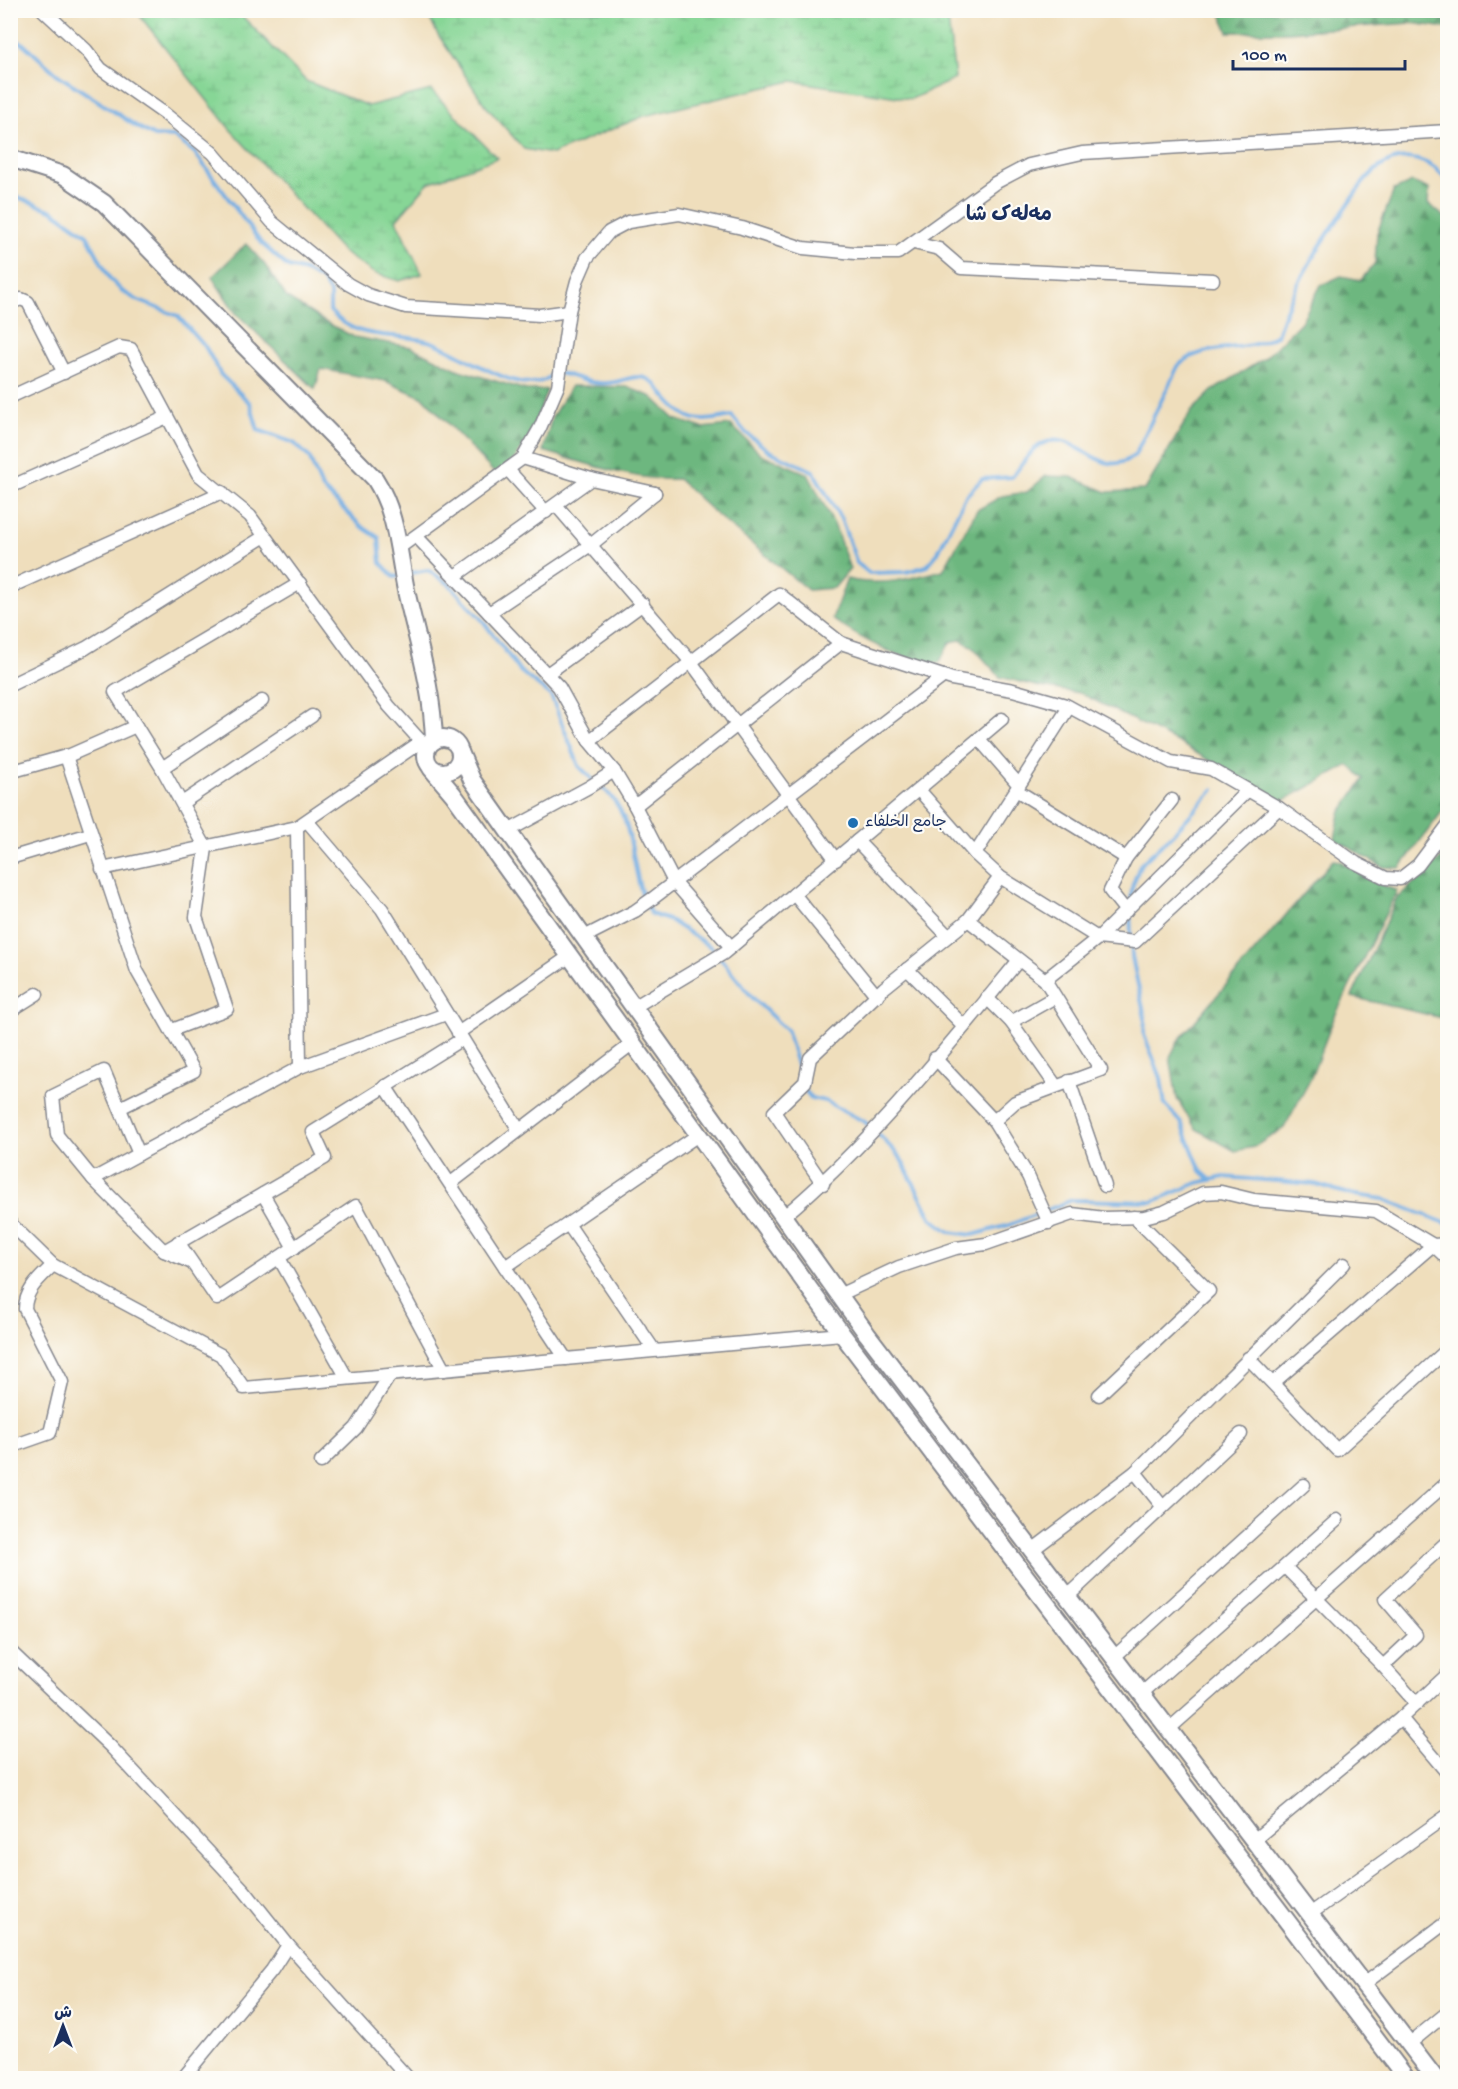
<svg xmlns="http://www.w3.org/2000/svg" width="1458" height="2089" font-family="'Gochi Hand','Playpen Sans Arabic',sans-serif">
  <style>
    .forest { fill: url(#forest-firs); stroke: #44736e; stroke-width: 1.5 }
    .wetland { fill: url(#wetland-marsh); stroke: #51827a; stroke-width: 1.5 }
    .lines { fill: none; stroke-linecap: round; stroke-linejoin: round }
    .stream { stroke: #71ace2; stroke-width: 4 }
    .minor-casing { stroke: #85868d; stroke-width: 15 }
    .secondary-casing { stroke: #85868d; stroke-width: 20 }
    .minor { stroke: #fff; stroke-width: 12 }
    .secondary { stroke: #fff; stroke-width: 16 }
    .poi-dot { fill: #1f6fb2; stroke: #fdfcf7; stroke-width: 2 }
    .labels { text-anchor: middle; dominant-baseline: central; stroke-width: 4.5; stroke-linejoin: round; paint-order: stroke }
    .poi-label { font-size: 16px; fill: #1b2f5e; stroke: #fdfcf7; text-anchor: start }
    .quarter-label { font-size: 20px; font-weight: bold; fill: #1b2f5e; stroke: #fdfcf7 }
  </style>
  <defs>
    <pattern id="forest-firs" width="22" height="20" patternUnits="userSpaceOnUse" patternTransform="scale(1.5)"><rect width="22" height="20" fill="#6db77f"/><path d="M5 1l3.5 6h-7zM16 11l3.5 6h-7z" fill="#59956b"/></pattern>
    <pattern id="wetland-marsh" width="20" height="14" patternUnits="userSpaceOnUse" patternTransform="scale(1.5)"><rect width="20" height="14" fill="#87d696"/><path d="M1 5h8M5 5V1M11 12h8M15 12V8" fill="none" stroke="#74b884"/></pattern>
  </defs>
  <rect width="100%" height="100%" fill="#fdfcf7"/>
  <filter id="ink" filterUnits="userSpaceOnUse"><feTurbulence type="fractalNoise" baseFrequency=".0167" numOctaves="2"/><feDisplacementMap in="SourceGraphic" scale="12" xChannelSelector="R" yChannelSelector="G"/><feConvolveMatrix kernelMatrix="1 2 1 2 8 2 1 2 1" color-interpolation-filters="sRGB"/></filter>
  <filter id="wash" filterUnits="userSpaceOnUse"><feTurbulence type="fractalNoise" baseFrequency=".008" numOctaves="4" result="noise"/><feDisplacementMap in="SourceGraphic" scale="24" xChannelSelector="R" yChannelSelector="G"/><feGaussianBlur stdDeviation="1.35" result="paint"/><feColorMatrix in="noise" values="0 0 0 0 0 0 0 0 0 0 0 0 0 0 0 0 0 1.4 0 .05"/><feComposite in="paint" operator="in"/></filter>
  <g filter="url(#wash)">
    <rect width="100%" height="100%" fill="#efdebc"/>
    <g class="forest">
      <path d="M 1220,11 L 1447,11 L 1447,28 L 1411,23 L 1288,32 L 1228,32 Z"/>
      <path d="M 1412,182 L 1429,189 L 1428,204 L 1445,217 L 1447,215 L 1447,805 L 1400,868 L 1382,867 L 1335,839 L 1340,813 L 1364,779 L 1349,765 L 1281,802 L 1179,743 L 1080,693 L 1040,687 L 1000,677 L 972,646 L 960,640 L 950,642 L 939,663 C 905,663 860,639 832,619 L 847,579 C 880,587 910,579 943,570 L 977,510 L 1002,496 L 1027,492 L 1046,476 L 1071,477 L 1107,492 L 1145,490 L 1191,412 L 1212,391 L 1265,358 L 1301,322 L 1321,285 L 1341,276 L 1361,280 L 1375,263 L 1377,233 L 1394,190 Z"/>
      <path d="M 246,244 L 265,265 L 287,298 L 325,322 L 354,337 L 411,347 L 459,370 L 526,390 L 547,390 C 534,426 527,450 498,477 L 424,398 L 385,381 L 321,369 L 315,389 L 235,312 L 212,277 Z"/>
      <path d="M 571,386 L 627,387 L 652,397 L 675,419 L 702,428 L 731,425 L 761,454 L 808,474 L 834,524 L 850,569 L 834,588 L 808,590 L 718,516 L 678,479 C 637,482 583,462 543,451 L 552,417 Z"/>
      <path d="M 1447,853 L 1447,1019 L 1352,997 L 1396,899 Z"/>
      <path d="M 1333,860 L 1340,861 L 1370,880 L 1397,891 L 1334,1018 L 1310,1080 L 1284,1128 L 1254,1147 L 1235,1151 L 1196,1129 L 1177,1099 L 1170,1057 L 1179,1040 Z"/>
    </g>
    <g class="wetland">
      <path d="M 136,11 L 237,11 L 306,81 L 368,106 L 431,90 L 497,158 L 428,183 L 396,220 L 422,274 L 399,281 L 374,273 L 344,253 L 230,129 Z"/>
      <path d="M 426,11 L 947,11 L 955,79 L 911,99 L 792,81 L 644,116 L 552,154 L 524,149 L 485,105 L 437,33 Z"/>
    </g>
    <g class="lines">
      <g class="stream">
        <path d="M 10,39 L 21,42 L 58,75 L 136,126 L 154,136 L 174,137 L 195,153 L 261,243 L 288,267 L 305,271 L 322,280 L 330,293 L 330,311 C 358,342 391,332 428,341 C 459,348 525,406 554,373 C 574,373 584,385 607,383 C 622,383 633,373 648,379 C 655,382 659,389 664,395 C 687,423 698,423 732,416 L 745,432 L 769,451 L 813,471 L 841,519 L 857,563 L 869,573 L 906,572 L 927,566 L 937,554 L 966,496 L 982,479 L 1012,477 C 1022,466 1030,449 1044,443 C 1076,428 1100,484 1135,455 L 1178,366 C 1206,340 1246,355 1277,335 C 1292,288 1317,249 1345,209 C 1355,194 1365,177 1380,167 C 1404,150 1433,160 1448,182"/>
        <path d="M 10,194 L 53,211 L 87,235 L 110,279 L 122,291 L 137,300 L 178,316 L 206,348 L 221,375 L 250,403 L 258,430 L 294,443 L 309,457 L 322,488 L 361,526 L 379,538 L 381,563 L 394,577 L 399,576"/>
        <path d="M 406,574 L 428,570 L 449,584 L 483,621 L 520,671 L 551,696 L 579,766 L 593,780"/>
        <path d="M 599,785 C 641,816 626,872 651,914 L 671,921 L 712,948 L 752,997 L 787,1031 L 804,1089 L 811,1098 L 825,1101 L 865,1122 L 883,1139 L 900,1157 L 932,1219 L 950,1232 L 973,1235 L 1009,1225 L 1072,1200 L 1152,1202 L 1197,1183 L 1224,1177 L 1315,1184 L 1349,1194 L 1383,1199 L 1448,1224"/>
        <path d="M 1131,902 L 1132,887 L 1140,865 L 1171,836 L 1214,789"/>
        <path d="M 1130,912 L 1132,957 L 1145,1018 L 1144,1035 L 1161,1078 L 1165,1105 L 1181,1122 L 1201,1171 L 1211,1180"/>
      </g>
    </g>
  </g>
  <g filter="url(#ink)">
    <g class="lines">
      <defs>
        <g id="minor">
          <path d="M 43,10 L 86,50 L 101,69 L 165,114 L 213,153 L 272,222 L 348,284 L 368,295 L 406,307 L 540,315 L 569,311"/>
          <path d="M 914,243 L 939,249 L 961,268 L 1213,280"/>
          <path d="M 10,303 L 21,299 L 28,302 L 64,373"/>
          <path d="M 10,397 L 119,347 L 131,349 L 198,474 L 250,516 L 389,706 L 427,748"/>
          <path d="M 523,458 L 591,479 L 655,493"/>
          <path d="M 509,471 L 546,512"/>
          <path d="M 10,487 L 167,417"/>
          <path d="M 556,505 L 691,662 L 836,860"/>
          <path d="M 417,537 L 559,687 L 589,741 L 614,771 L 635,806 L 674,882 L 731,947"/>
          <path d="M 399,548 L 523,458 L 540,428 L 558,386 L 569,311 L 577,281 L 587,258 L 609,232 L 628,222 L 679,214 L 742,228 L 803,248 L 855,253 L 898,253 L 995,183 L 1029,165 L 1082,153 L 1448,131"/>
          <path d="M 455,576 L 591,479"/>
          <path d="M 10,587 L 222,492"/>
          <path d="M 489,613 L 592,544 L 655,493"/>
          <path d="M 547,674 L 643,604"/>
          <path d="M 10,685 L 86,648 L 265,536"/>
          <path d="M 979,739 L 1019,785"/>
          <path d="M 589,741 L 779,594 L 841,643"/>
          <path d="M 66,756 L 137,971 L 194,1071 L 120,1108"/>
          <path d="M 162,768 L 262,701"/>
          <path d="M 10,772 L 70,755 L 136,726"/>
          <path d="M 919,790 L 975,854 L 1000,877 L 1098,938 L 1248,790"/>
          <path d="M 1016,790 L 1126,858"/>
          <path d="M 182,803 L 312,716"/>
          <path d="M 635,806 L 841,643 L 952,679 L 1013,690 L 1066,705 L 1171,762 L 1211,769 L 1279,808 L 1356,863 L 1386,878 L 1400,879 L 1418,865 L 1448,825"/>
          <path d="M 307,821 L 382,909 L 519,1130"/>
          <path d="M 297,827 L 300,1067"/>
          <path d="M 508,831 L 589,787 L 614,771"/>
          <path d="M 857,841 L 948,936"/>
          <path d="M 975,854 L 1069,707"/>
          <path d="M 10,858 L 90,834"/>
          <path d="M 102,869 L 297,827 L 422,741"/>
          <path d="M 794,894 L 877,996"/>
          <path d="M 1126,911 L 1110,891 L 1126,858 L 1172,800"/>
          <path d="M 968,920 L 1045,980 L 1101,1070 L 1015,1102 L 994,1121"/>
          <path d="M 584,937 L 635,911 L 652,899 L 944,676"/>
          <path d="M 907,969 L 964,1026"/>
          <path d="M 1045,980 L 1098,938 L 1135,942 L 1279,808"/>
          <path d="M 987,998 L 1011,1022 L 1056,1086"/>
          <path d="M 634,1007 L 724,953 L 1002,719"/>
          <path d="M 10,1011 L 37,994"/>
          <path d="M 1011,1022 L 1055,997"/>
          <path d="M 172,1030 L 227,1009 L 196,917 L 206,848 L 162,768 L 115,692 L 300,583"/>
          <path d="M 458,1033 L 570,956"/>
          <path d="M 935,1058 L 994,1121 L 1028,1176 L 1049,1223"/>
          <path d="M 1069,1081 L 1105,1186"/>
          <path d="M 385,1086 L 566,1359"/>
          <path d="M 139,1154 L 104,1071 L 53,1096 L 57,1135 L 93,1179 L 164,1251 L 190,1262"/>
          <path d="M 93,1179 L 300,1067 L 446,1014"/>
          <path d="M 451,1183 L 633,1043"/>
          <path d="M 823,1184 L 774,1112 L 805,1082 L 810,1058 L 884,988 L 968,920 L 1000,877"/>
          <path d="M 263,1194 L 294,1248"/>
          <path d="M 783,1217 C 872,1142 945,1050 1019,960"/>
          <path d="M 10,1223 L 53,1265 L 221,1355 L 244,1388 L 842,1334"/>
          <path d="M 568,1224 L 654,1350"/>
          <path d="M 178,1242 L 217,1299 L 356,1206 L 444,1370"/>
          <path d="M 164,1251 L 325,1158 L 313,1132 L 462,1039"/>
          <path d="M 279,1258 L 347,1378"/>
          <path d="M 505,1267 L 698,1135"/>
          <path d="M 839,1295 L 899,1267 L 956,1248 L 986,1244 L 1072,1214 L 1104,1218 L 1144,1217 L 1164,1212 L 1203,1193 L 1221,1192 L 1254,1200 L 1376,1211 L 1433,1245 L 1448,1244"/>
          <path d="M 1248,1358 L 1337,1450 L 1448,1349"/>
          <path d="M 1273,1383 L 1433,1245 L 1448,1259"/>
          <path d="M 1099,1395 L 1209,1291 L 1134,1217"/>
          <path d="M 10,1447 L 50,1433 L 62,1382 L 25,1309 C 25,1290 40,1278 53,1265"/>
          <path d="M 321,1462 L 356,1428 L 390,1375"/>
          <path d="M 1135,1472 L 1162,1506"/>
          <path d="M 1031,1551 L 1135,1472 L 1344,1264"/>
          <path d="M 1285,1567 L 1383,1666 L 1417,1704"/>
          <path d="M 1067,1597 L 1241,1434"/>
          <path d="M 10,1651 L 110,1746 L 244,1890 L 288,1945 L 408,2078"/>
          <path d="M 1113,1658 L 1304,1485"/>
          <path d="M 1383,1666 L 1416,1635 L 1385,1599 L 1448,1541"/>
          <path d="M 1141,1694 L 1337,1520"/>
          <path d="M 1401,1718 L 1448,1774"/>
          <path d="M 1169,1729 L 1448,1482"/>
          <path d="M 1254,1840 L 1401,1718 L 1448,1674"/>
          <path d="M 1310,1914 L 1448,1815"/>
          <path d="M 1364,1984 L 1448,1921"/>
          <path d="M 1409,2044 L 1448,2012"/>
          <path d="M 183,2078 L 272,1970 L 288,1945"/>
        </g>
        <g id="secondary">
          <path d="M 10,158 L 63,175 L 104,203 L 375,479 C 398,515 398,554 407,595 C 418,643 433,691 434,741"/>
          <circle cx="443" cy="755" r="17"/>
          <path d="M 460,752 L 472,780 L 508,831 L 867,1334 L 1435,2078"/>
          <path d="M 431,768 L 453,794 L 842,1334 L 1406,2078"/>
        </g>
      </defs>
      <use href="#minor" class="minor-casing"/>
      <use href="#secondary" class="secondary-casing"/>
      <use href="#minor" class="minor"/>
      <use href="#secondary" class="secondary"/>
    </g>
  </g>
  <circle class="poi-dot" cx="853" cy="823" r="6"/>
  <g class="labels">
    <g class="poi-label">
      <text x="865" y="823">جامع الخلفاء</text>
    </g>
    <g class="quarter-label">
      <text x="1009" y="216">مەلەک شا</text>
    </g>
  </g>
  <rect width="1458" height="2089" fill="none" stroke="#fdfcf7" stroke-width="36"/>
  <g transform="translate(63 2026)" stroke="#fdfcf7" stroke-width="4.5" paint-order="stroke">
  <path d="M0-4.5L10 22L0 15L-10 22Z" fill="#1b2f5e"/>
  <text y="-9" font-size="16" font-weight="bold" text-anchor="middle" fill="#1b2f5e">ش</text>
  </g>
  <path d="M1233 60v9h172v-9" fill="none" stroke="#1b2f5e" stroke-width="3"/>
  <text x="1242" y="60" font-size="18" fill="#1b2f5e" stroke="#fdfcf7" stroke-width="4.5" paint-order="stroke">100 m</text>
</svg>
